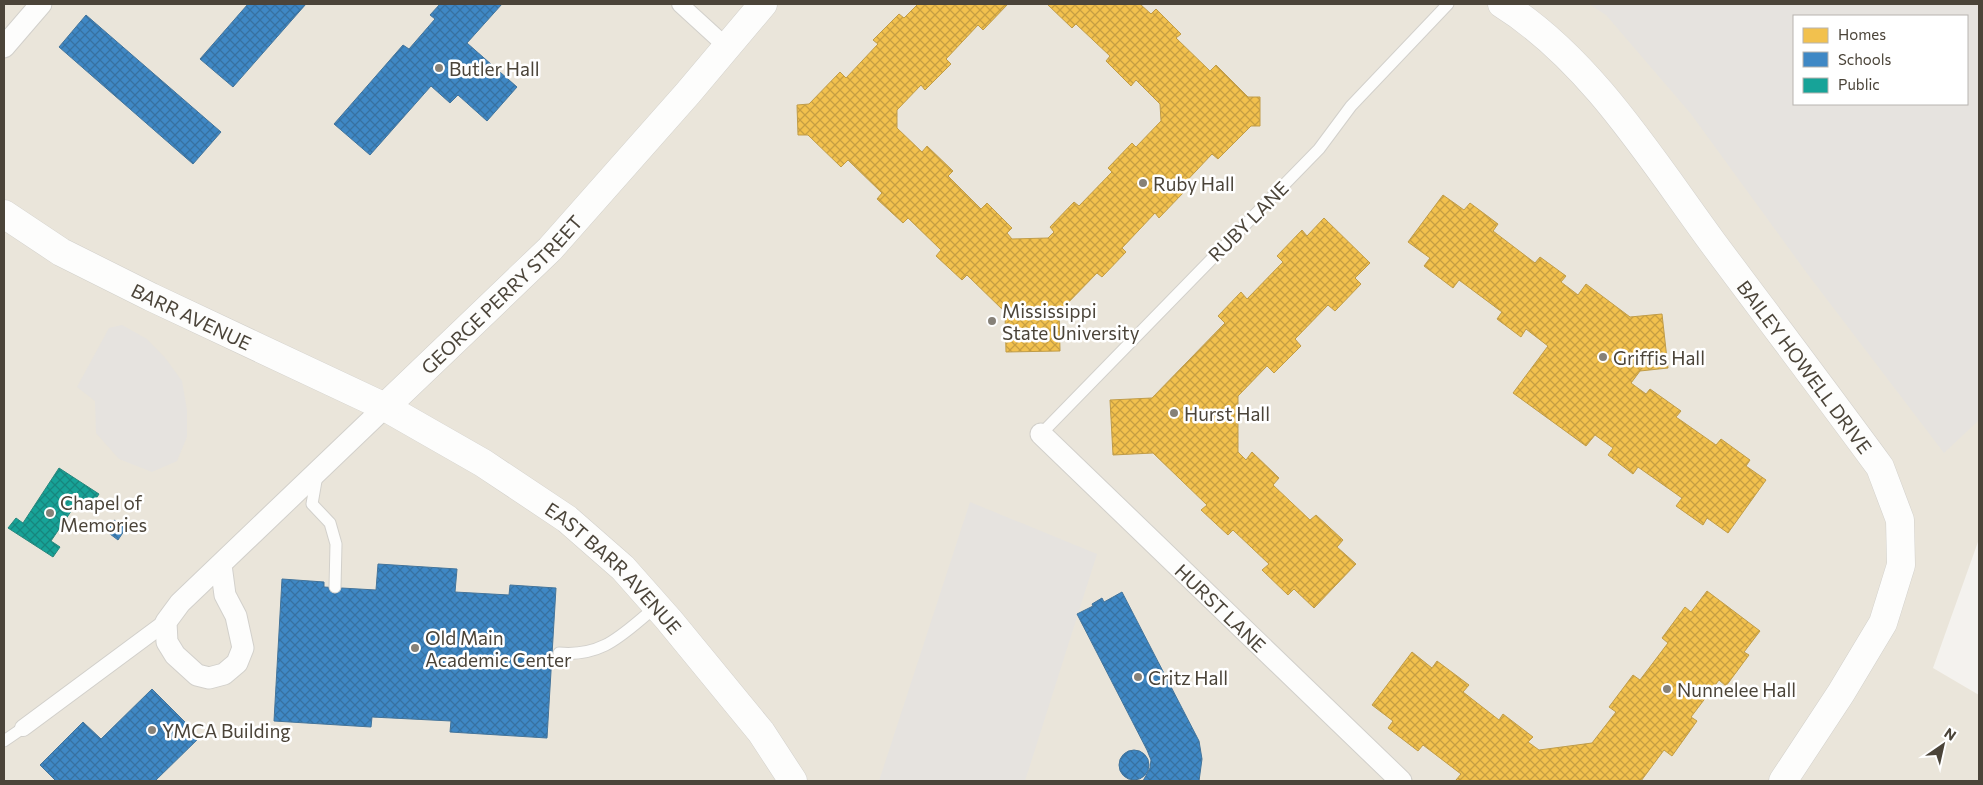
<svg xmlns="http://www.w3.org/2000/svg" width="1983" height="785" font-family="Commissioner,sans-serif">
  <style>
    .education { fill: #eae5da; fill-rule: evenodd }
    .parking { fill: #e6e3df; fill-rule: evenodd }
    .homes { fill: url(#homes-cross-hatch); stroke: #c09c48 }
    .schools { fill: url(#schools-cross-hatch); stroke: #43749b }
    .public { fill: url(#public-cross-hatch); stroke: #27867c }
    .lines { fill: none; stroke-linecap: round; stroke-linejoin: round }
    .service-casing { stroke: #d2d0cb; stroke-width: 13 }
    .pedestrian-casing { stroke: #d2d0cb; stroke-width: 18 }
    .minor-casing { stroke: #d2d0cb; stroke-width: 23 }
    .tertiary-casing { stroke: #d2d0cb; stroke-width: 29 }
    .service { stroke: #fdfdfc; stroke-width: 11 }
    .pedestrian { stroke: #fdfdfc; stroke-width: 16 }
    .minor { stroke: #fdfdfc; stroke-width: 21 }
    .tertiary { stroke: #fdfdfc; stroke-width: 28 }
    .poi-dot { fill: #868178; stroke: #fff; stroke-width: 2 }
    .labels { text-anchor: middle; dominant-baseline: central; stroke-width: 5; stroke-linejoin: round; paint-order: stroke }
    .poi-label { font-size: 19px; fill: #4b4439; stroke: #fff; text-anchor: start }
    .street-label { font-size: 19px; fill: #4b4439; stroke: #fff }
  </style>
  <defs>
    <pattern id="homes-cross-hatch" width="8" height="8" patternUnits="userSpaceOnUse" patternTransform="scale(1.25)"><rect width="8" height="8" fill="#f2c14e"/><path d="M0 0l8 8M0 8l8-8" fill="none" stroke="#c69e42"/></pattern>
    <pattern id="schools-cross-hatch" width="8" height="8" patternUnits="userSpaceOnUse" patternTransform="scale(1.25)"><rect width="8" height="8" fill="#3f88c5"/><path d="M0 0l8 8M0 8l8-8" fill="none" stroke="#3771a1"/></pattern>
    <pattern id="public-cross-hatch" width="8" height="8" patternUnits="userSpaceOnUse" patternTransform="scale(1.25)"><rect width="8" height="8" fill="#17a398"/><path d="M0 0l8 8M0 8l8-8" fill="none" stroke="#17867d"/></pattern>
  </defs>
  <rect width="100%" height="100%" fill="#f4f2ee"/>
  <path class="education" d="M 4,4 L 1979,4 L 1979,539 L 1933,668 L 1979,695 L 1979,781 L 4,781 ZM 1794,16 L 1967,16 L 1967,104 L 1794,104 Z"/>
  <g class="parking">
    <path d="M 1589,4 L 1979,4 L 1979,420 L 1944,453 L 1806,272 L 1691,114 L 1606,15 ZM 1794,16 L 1967,16 L 1967,104 L 1794,104 Z"/>
    <path d="M 122,325 L 147,339 L 166,359 L 182,381 L 187,410 L 187,437 L 177,461 L 152,472 L 119,459 L 96,433 L 95,401 L 77,387 L 109,328 Z"/>
    <path d="M 970,502 L 1097,554 L 1025,781 L 879,781 Z"/>
  </g>
  <g class="homes">
    <path d="M 918,4 L 1008,4 L 983,30 L 978,25 L 946,59 L 951,64 L 925,90 L 921,85 L 897,110 L 897,128 L 922,152 L 927,146 L 953,171 L 948,176 L 981,209 L 987,203 L 1012,228 L 1007,233 L 1012,239 L 1048,238 L 1054,232 L 1050,227 L 1074,202 L 1079,206 L 1112,172 L 1108,168 L 1132,143 L 1136,147 L 1161,121 L 1160,104 L 1136,80 L 1131,86 L 1106,61 L 1110,56 L 1076,24 L 1072,28 L 1047,4 L 1140,4 L 1151,14 L 1156,9 L 1181,34 L 1176,38 L 1210,71 L 1216,65 L 1248,97 L 1260,97 L 1260,126 L 1251,126 L 1218,159 L 1212,154 L 1179,189 L 1183,193 L 1159,218 L 1155,213 L 1122,248 L 1126,252 L 1102,277 L 1097,273 L 1060,311 L 1059,310 L 1060,351 L 1006,352 L 1005,312 L 967,275 L 962,280 L 936,256 L 941,250 L 908,218 L 903,223 L 877,199 L 882,193 L 848,160 L 841,167 L 808,135 L 798,135 L 797,105 L 809,104 L 840,72 L 846,78 L 878,44 L 873,40 L 899,14 L 904,18 Z"/>
    <path d="M 1443,195 L 1464,210 L 1470,203 L 1498,224 L 1493,231 L 1535,263 L 1540,257 L 1566,276 L 1561,282 L 1578,295 L 1586,284 L 1630,317 L 1662,314 L 1668,368 L 1640,371 L 1631,383 L 1646,394 L 1650,389 L 1681,411 L 1676,417 L 1716,445 L 1721,439 L 1750,460 L 1746,466 L 1766,480 L 1728,533 L 1707,518 L 1703,525 L 1676,506 L 1682,498 L 1638,467 L 1633,474 L 1608,455 L 1613,448 L 1595,435 L 1586,446 L 1513,393 L 1548,346 L 1526,329 L 1521,337 L 1497,319 L 1502,312 L 1459,280 L 1453,288 L 1424,266 L 1430,258 L 1408,242 Z"/>
    <path d="M 1324,218 L 1370,263 L 1355,278 L 1361,284 L 1335,311 L 1328,305 L 1295,339 L 1301,346 L 1274,373 L 1267,366 L 1238,396 L 1238,452 L 1246,460 L 1252,452 L 1279,478 L 1273,485 L 1310,520 L 1316,515 L 1343,540 L 1337,547 L 1356,564 L 1314,608 L 1294,589 L 1288,595 L 1262,570 L 1269,564 L 1233,530 L 1228,535 L 1201,510 L 1207,505 L 1153,453 L 1113,455 L 1110,400 L 1152,398 L 1225,323 L 1218,316 L 1241,292 L 1247,299 L 1283,262 L 1277,256 L 1302,230 L 1307,236 Z"/>
    <path d="M 1707,591 L 1760,631 L 1744,652 L 1749,655 L 1726,686 L 1719,680 L 1691,717 L 1697,721 L 1672,756 L 1664,750 L 1641,781 L 1459,781 L 1456,780 L 1461,774 L 1423,745 L 1418,751 L 1388,728 L 1393,721 L 1372,705 L 1412,652 L 1432,668 L 1437,661 L 1469,685 L 1463,692 L 1499,720 L 1503,714 L 1533,737 L 1528,742 L 1539,750 L 1592,743 L 1616,712 L 1609,707 L 1633,675 L 1640,680 L 1668,643 L 1662,638 L 1685,607 L 1691,612 Z"/>
  </g>
  <g class="schools">
    <path d="M 248,4 L 306,4 L 233,87 L 200,59 Z"/>
    <path d="M 440,4 L 502,4 L 467,43 L 517,87 L 487,121 L 458,95 L 450,103 L 431,86 L 370,155 L 334,124 L 403,45 L 409,49 L 435,19 L 430,15 Z"/>
    <path d="M 86,15 L 221,132 L 193,164 L 59,47 Z"/>
    <path d="M 114,520 L 126,528 L 118,540 L 106,531 Z"/>
    <path d="M 378,564 L 457,569 L 455,592 L 509,595 L 510,585 L 556,588 L 547,738 L 450,732 L 451,721 L 372,717 L 371,727 L 274,721 L 282,579 L 324,582 L 324,587 L 376,590 Z"/>
    <path d="M 1122,592 L 1199,741 L 1202,759 L 1199,781 L 1143,781 L 1150,768 L 1151,760 L 1147,750 L 1077,614 L 1093,606 L 1092,604 L 1102,598 L 1104,602 Z"/>
    <path d="M 152,689 L 200,737 L 155,781 L 56,781 L 40,765 L 83,722 L 101,739 Z"/>
    <circle cx="1134" cy="765" r="15"/>
  </g>
  <path class="public" d="M 59,468 L 99,494 L 90,508 L 78,501 L 51,541 L 60,547 L 53,557 L 8,528 L 16,518 L 23,523 Z"/>
  <g class="lines">
    <defs>
      <g id="service">
        <path d="M 1041,434 L 1319,149 L 1351,106 L 1448,4"/>
        <path d="M 317,475 L 312,504 L 330,523 L 336,544 L 335,587"/>
        <path d="M 559,653 C 605,657 623,633 657,606"/>
        <path d="M 4,741 L 23,728"/>
      </g>
      <g id="pedestrian">
        <path d="M 680,4 L 727,47"/>
        <path d="M 23,728 L 166,622"/>
      </g>
      <g id="minor">
        <path d="M 4,47 L 41,4"/>
        <path id="s1" d="M 1041,434 L 1401,781"/>
        <path d="M 221,565 L 225,595 L 236,616 L 243,648 L 237,663 L 224,674 L 209,678 L 197,675 L 175,655 L 167,642 L 166,622 L 180,603 L 385,407"/>
      </g>
      <g id="tertiary">
        <path id="s2" d="M 1502,4 C 1590,59 1652,160 1713,243 C 1769,318 1825,392 1880,467 L 1900,520 L 1901,565 L 1883,623 L 1841,693 L 1783,781"/>
        <path id="s3" d="M 4,214 L 61,252 L 151,297 L 385,407 L 483,463 L 567,519 L 623,568 L 669,620 L 761,732 L 793,781"/>
        <path id="s4" d="M 385,407 L 550,249 L 688,93 L 763,4"/>
      </g>
    </defs>
    <use href="#service" class="service-casing"/>
    <use href="#pedestrian" class="pedestrian-casing"/>
    <use href="#minor" class="minor-casing"/>
    <use href="#tertiary" class="tertiary-casing"/>
    <use href="#service" class="service"/>
    <use href="#pedestrian" class="pedestrian"/>
    <use href="#minor" class="minor"/>
    <use href="#tertiary" class="tertiary"/>
  </g>
  <g class="poi-dot">
    <circle cx="439" cy="68" r="5"/>
    <circle cx="1143" cy="183" r="5"/>
    <circle cx="992" cy="321" r="5"/>
    <circle cx="1603" cy="357" r="5"/>
    <circle cx="1174" cy="413" r="5"/>
    <circle cx="50" cy="513" r="5"/>
    <circle cx="415" cy="648" r="5"/>
    <circle cx="1138" cy="677" r="5"/>
    <circle cx="1667" cy="689" r="5"/>
    <circle cx="152" cy="730" r="5"/>
  </g>
  <g class="labels">
    <g class="poi-label">
      <text x="449" y="68">Butler Hall</text>
      <text x="1153" y="183">Ruby Hall</text>
      <text x="1002" y="310">Mississippi<tspan x="1002" dy="22">State University</tspan></text>
      <text x="1613" y="357">Griffis Hall</text>
      <text x="1184" y="413">Hurst Hall</text>
      <text x="60" y="502">Chapel of<tspan x="60" dy="22">Memories</tspan></text>
      <text x="425" y="637">Old Main<tspan x="425" dy="22">Academic Center</tspan></text>
      <text x="1148" y="677">Critz Hall</text>
      <text x="1677" y="689">Nunnelee Hall</text>
      <text x="162" y="730">YMCA Building</text>
    </g>
    <g class="street-label">
      <text transform="translate(1248 221) rotate(-45)">RUBY LANE</text>
      <text stroke="none"><textPath href="#s4" startOffset="162">GEORGE PERRY STREET</textPath></text>
      <text stroke="none"><textPath href="#s3" startOffset="214">BARR AVENUE</textPath></text>
      <text stroke="none"><textPath href="#s2" startOffset="475">BAILEY HOWELL DRIVE</textPath></text>
      <text stroke="none"><textPath href="#s3" startOffset="709">EAST BARR AVENUE</textPath></text>
      <text stroke="none"><textPath href="#s1" startOffset="250">HURST LANE</textPath></text>
    </g>
  </g>
  <rect width="1983" height="785" fill="none" stroke="#4b4439" stroke-width="10"/>
  <rect x="1793" y="15" width="175" height="90" fill="#ffffff" stroke="#b7b4b0"/>
  <rect x="1803" y="28" width="25" height="15" fill="#f2c14e" stroke="#b7b4b0"/>
  <text x="1838" y="40" font-size="15" fill="#4b4439">Homes</text>
  <rect x="1803" y="52" width="25" height="15" fill="#3f88c5" stroke="#b7b4b0"/>
  <text x="1838" y="65" font-size="15" fill="#4b4439">Schools</text>
  <rect x="1803" y="78" width="25" height="15" fill="#17a398" stroke="#b7b4b0"/>
  <text x="1838" y="90" font-size="15" fill="#4b4439">Public</text>
  <g transform="translate(1943 745) rotate(34)" stroke="#ffffff" stroke-width="4" paint-order="stroke">
  <path d="M0-4L9 19L0 12L-9 19Z" fill="#4b4439"/>
  <text y="-8" font-size="14" font-weight="bold" text-anchor="middle" fill="#4b4439">N</text>
  </g>
</svg>
